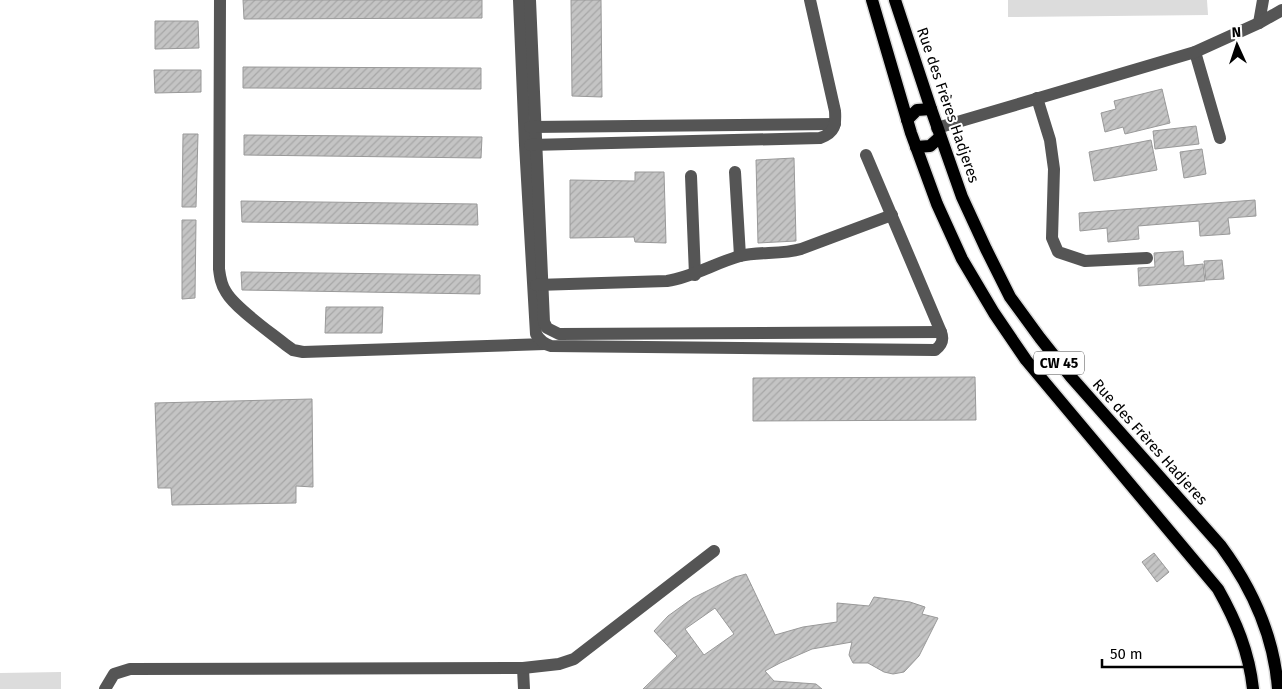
<svg xmlns="http://www.w3.org/2000/svg" width="1282" height="689" font-family="'Fira Sans',sans-serif">
  <style>
    .pitch { fill: #dcdcdc }
    .building { fill: url(#building-hatch); stroke: #999; fill-rule: evenodd }
    .lines { fill: none; stroke-linecap: round; stroke-linejoin: round }
    .major-casing { stroke: #dbdbdb; stroke-width: 15 }
    .minor { stroke: #555; stroke-width: 12 }
    .major { stroke: #000; stroke-width: 12 }
    .labels { text-anchor: middle; dominant-baseline: central; stroke-width: 4; stroke-linejoin: round; paint-order: stroke }
    .shield { fill: #fff; stroke: #4c4c4c; stroke-width: 1 }
    .shield-label { font-size: 14px; font-weight: bold; fill: #000 }
    .street-label { font-size: 15px; fill: #000; stroke: #fff }
  </style>
  <defs>
    <pattern id="building-hatch" width="6" height="6" patternUnits="userSpaceOnUse" patternTransform="scale(1.25)"><rect width="6" height="6" fill="#c4c4c4"/><path d="M-1 1l2-2M0 6l6-6M5 7l2-2" fill="none" stroke="#a7a7a7"/></pattern>
  </defs>
  <rect width="100%" height="100%" fill="#fff"/>
  <g class="pitch">
    <path d="M 1008,0 L 1207,0 L 1208,15 L 1008,17 Z"/>
    <path d="M 61,672 L 61,689 L 0,689 L 0,673 Z"/>
  </g>
  <g class="building">
    <path d="M 243,0 L 482,0 L 482,18 L 244,19 Z"/>
    <path d="M 571,0 L 601,0 L 602,97 L 572,96 Z"/>
    <path d="M 155,21 L 198,21 L 199,48 L 155,49 Z"/>
    <path d="M 243,67 L 481,68 L 481,89 L 243,88 Z"/>
    <path d="M 154,70 L 201,70 L 201,92 L 155,93 Z"/>
    <path d="M 1162,89 L 1170,123 L 1125,134 L 1123,127 L 1105,132 L 1101,113 L 1116,109 L 1114,101 Z"/>
    <path d="M 1196,126 L 1199,144 L 1155,149 L 1153,131 Z"/>
    <path d="M 183,134 L 198,134 L 196,207 L 182,207 Z"/>
    <path d="M 244,135 L 482,137 L 481,158 L 244,155 Z"/>
    <path d="M 1151,140 L 1157,170 L 1094,181 L 1089,152 Z"/>
    <path d="M 1202,149 L 1206,174 L 1184,178 L 1180,152 Z"/>
    <path d="M 794,158 L 796,241 L 758,243 L 756,160 Z"/>
    <path d="M 635,172 L 664,172 L 666,243 L 635,242 L 634,237 L 570,238 L 570,180 L 635,181 Z"/>
    <path d="M 1255,200 L 1256,216 L 1228,218 L 1230,234 L 1200,236 L 1199,221 L 1138,226 L 1139,239 L 1108,242 L 1107,228 L 1080,231 L 1079,213 Z"/>
    <path d="M 241,201 L 477,204 L 478,225 L 242,222 Z"/>
    <path d="M 182,220 L 196,220 L 195,298 L 182,299 Z"/>
    <path d="M 1183,251 L 1184,266 L 1203,264 L 1205,281 L 1139,286 L 1138,268 L 1155,267 L 1154,253 Z"/>
    <path d="M 1222,260 L 1224,279 L 1206,280 L 1204,261 Z"/>
    <path d="M 241,272 L 480,275 L 480,294 L 242,290 Z"/>
    <path d="M 326,307 L 383,307 L 382,333 L 325,333 Z"/>
    <path d="M 975,377 L 976,420 L 753,421 L 753,378 Z"/>
    <path d="M 312,399 L 313,487 L 296,486 L 296,503 L 172,505 L 171,488 L 158,488 L 155,403 Z"/>
    <path d="M 1154,553 L 1169,572 L 1157,582 L 1142,562 Z"/>
    <path d="M 746,574 L 775,635 L 803,627 L 837,622 L 837,603 L 869,606 L 874,597 L 910,602 L 925,607 L 922,614 L 938,618 L 919,656 L 904,672 L 893,674 L 884,672 L 868,663 L 853,663 L 849,655 L 852,642 L 812,649 L 780,663 L 765,671 L 774,681 L 816,684 L 822,689 L 643,689 L 677,656 L 654,631 L 668,616 L 693,598 L 735,577 ZM 715,608 L 734,634 L 704,655 L 685,629 Z"/>
  </g>
  <g class="lines">
    <defs>
      <g id="major">
        <path d="M 872,0 L 911,133 L 937,204 L 962,259 L 994,313 L 1026,360 L 1218,589 C 1236,621 1249,652 1253,689"/>
        <path d="M 895,0 L 931,109 L 962,197 L 986,249 L 1010,297 L 1040,338 L 1071,377 L 1221,546 C 1252,588 1274,636 1278,689"/>
        <path d="M 907,120 L 917,110 L 931,109"/>
        <path d="M 916,147 L 930,146 L 940,137"/>
      </g>
    </defs>
    <use href="#major" class="major-casing"/>
    <g class="minor">
      <path d="M 220,0 L 219,269 C 220,277 221,285 226,292 C 235,308 270,332 286,345 L 293,350 L 303,352 L 545,344"/>
      <path d="M 519,0 L 525,145 L 536,334 C 540,341 544,344 551,346 L 935,350 C 942,345 944,340 941,332 L 866,155"/>
      <path d="M 530,0 L 544,322 L 547,328 L 559,334 L 941,332"/>
      <path d="M 1259,23 L 1263,0"/>
      <path d="M 1195,52 L 1220,138"/>
      <path d="M 1037,98 L 1050,140 L 1054,169 L 1052,238 L 1058,252 L 1085,261 L 1147,258"/>
      <path d="M 530,127 L 835,124"/>
      <path d="M 937,128 L 1195,52 L 1259,23 L 1282,10"/>
      <path d="M 530,145 L 820,138 C 835,133 836,125 835,111 L 810,0"/>
      <path d="M 735,172 L 740,256"/>
      <path d="M 691,176 L 695,275"/>
      <path d="M 536,285 L 667,281 C 693,277 715,263 740,256 C 759,251 781,255 801,249 L 892,215"/>
      <path d="M 523,668 L 524,689"/>
      <path d="M 105,689 L 114,674 L 130,669 L 523,668 L 559,664 L 574,659 L 714,551"/>
    </g>
    <use href="#major" class="major"/>
  </g>
  <g class="labels">
    <rect class="shield" x="1034" y="351.5" width="50" height="23" rx="4"/>
    <g class="shield-label">
      <text x="1059" y="363">CW 45</text>
    </g>
    <g class="street-label">
      <text transform="translate(948 105) rotate(71)">Rue des Frères Hadjeres</text>
      <text transform="translate(1150 442) rotate(48)">Rue des Frères Hadjeres</text>
    </g>
  </g>
  <g transform="translate(1237 45) rotate(357)" stroke="#ffffff" stroke-width="4" paint-order="stroke">
  <path d="M0-4L9 19L0 12L-9 19Z" fill="#000000"/>
  <text y="-8" font-size="14" font-weight="bold" text-anchor="middle" fill="#000000">N</text>
  </g>
  <path d="M1102 659v8h149v-8" fill="none" stroke="#000000" stroke-width="2.5"/>
  <text x="1110" y="659" font-size="15" fill="#000000" stroke="#ffffff" stroke-width="4" paint-order="stroke">50 m</text>
</svg>
